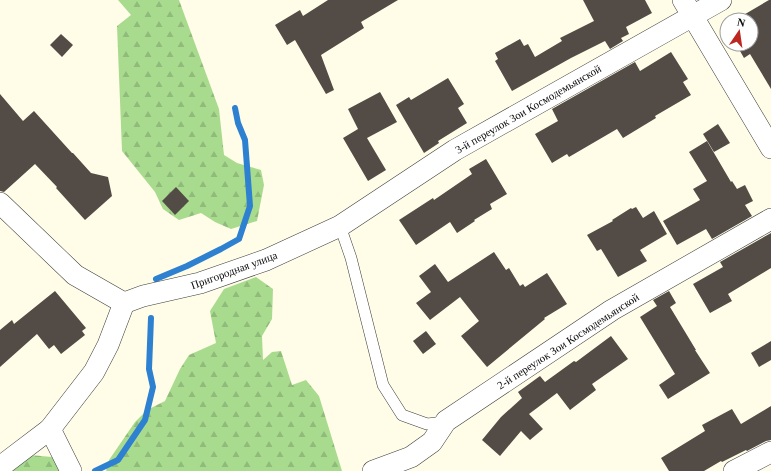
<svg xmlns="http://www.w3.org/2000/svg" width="771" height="471" font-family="Georgia,serif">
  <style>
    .forest { fill: url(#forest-firs) }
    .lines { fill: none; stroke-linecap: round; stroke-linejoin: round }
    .stream { stroke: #2e80d1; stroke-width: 6 }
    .building { fill: #534c46 }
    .service-casing { stroke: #3d3d3d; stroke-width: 12 }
    .minor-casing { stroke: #3d3d3d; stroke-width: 22 }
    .service { stroke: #fff; stroke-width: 11 }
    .minor { stroke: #fff; stroke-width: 21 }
    .labels { text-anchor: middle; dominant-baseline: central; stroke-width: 4; stroke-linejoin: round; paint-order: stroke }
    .street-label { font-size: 11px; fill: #0a0a0a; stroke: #fff }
  </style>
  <defs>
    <pattern id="forest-firs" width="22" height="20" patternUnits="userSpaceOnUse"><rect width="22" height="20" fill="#a9db8f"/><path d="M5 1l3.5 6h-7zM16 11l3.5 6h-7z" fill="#90bb7a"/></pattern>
  </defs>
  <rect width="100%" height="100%" fill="#fffde7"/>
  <g class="forest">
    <path d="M 118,0 L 179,0 L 219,109 L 224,155 L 237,163 L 261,170 L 264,185 L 257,221 L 231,229 L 215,222 L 201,213 L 179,220 L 163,209 L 155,192 L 122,151 L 117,26 L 131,15 Z"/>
    <path d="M 256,277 L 273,289 L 272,319 L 262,336 L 263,360 L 272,352 L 281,351 L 292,385 L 306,380 L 319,396 L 342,471 L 106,471 L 109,460 L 135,422 L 147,410 L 165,401 L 180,369 L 189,355 L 216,343 L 210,311 L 224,289 Z"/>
    <path d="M 19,454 L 52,457 L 61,471 L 0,471 Z"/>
  </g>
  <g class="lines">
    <g class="stream">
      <path d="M 156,279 L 187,266 L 221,249 L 239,239 L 250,206 L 245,140 L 238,123 L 235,108"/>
      <path d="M 95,471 L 118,460 L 145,420 L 153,387 L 149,369 L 151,318"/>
    </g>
  </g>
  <g class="building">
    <path d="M 328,0 L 398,0 L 361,22 L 364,28 L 321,55 L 334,90 L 326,94 L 295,40 L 287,45 L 275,25 L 300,10 L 303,16 Z"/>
    <path d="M 583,0 L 645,0 L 652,13 L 626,27 L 629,34 L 621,38 L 623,41 L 610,49 L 605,41 L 571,58 L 512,91 L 495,61 L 498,59 L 495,53 L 520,39 L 524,46 L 528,44 L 535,57 L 562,41 L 560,38 L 594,21 Z"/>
    <path d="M 769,0 L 771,0 L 771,89 L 750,54 L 744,58 L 736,44 L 751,44 L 751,20 L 735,20 Z"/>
    <path d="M 61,34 L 73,45 L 62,57 L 50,45 Z"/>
    <path d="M 671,52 L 688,79 L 683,82 L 691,95 L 655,116 L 656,118 L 623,138 L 617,129 L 569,157 L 567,154 L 552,163 L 535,134 L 558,121 L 552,109 L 635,62 L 640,71 Z"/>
    <path d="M 448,78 L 464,104 L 458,108 L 467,123 L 438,141 L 439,143 L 424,153 L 396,105 L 409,97 L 411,100 Z"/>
    <path d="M 380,92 L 397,122 L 367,138 L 386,170 L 368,181 L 343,138 L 358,129 L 348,109 Z"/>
    <path d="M 0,94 L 23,121 L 34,111 L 72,153 L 73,153 L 91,173 L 108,177 L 112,196 L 85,220 L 56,188 L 57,187 L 35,164 L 4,192 L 0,191 Z"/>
    <path d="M 718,124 L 730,143 L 714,152 L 703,134 Z"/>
    <path d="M 707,141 L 731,182 L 732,181 L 737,189 L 745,185 L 753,201 L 745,205 L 752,216 L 712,239 L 706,229 L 677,245 L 663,221 L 700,200 L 693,189 L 707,181 L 689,152 Z"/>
    <path d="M 486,159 L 507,194 L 490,204 L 492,209 L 474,220 L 475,221 L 457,233 L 450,222 L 416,245 L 399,220 L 433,198 L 434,200 L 472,174 L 469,169 Z"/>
    <path d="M 176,187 L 189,201 L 175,215 L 162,201 Z"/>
    <path d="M 636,207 L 643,218 L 654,211 L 667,234 L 640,250 L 647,261 L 618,277 L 601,249 L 597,251 L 587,235 L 613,221 L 612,220 L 631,208 L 632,209 Z"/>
    <path d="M 771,233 L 771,268 L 728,294 L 732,301 L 710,313 L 693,284 L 723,267 L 720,262 Z"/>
    <path d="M 494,252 L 506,270 L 509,268 L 520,286 L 523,284 L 525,287 L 547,273 L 567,304 L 544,318 L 545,319 L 487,367 L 461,336 L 479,321 L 460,297 L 430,320 L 416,303 L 431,292 L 419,276 L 435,264 L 448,282 Z"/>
    <path d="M 55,291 L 86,328 L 82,331 L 85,335 L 61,354 L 54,345 L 49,349 L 37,334 L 0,367 L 0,330 L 12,320 L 14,324 Z"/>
    <path d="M 669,291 L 676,303 L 670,307 L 696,350 L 695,350 L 710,373 L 668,399 L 659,385 L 675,374 L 640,317 L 657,306 L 653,300 Z"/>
    <path d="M 426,331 L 436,344 L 423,354 L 413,341 Z"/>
    <path d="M 611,336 L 628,359 L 592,384 L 596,390 L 570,410 L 557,393 L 529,414 L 543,429 L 530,440 L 521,431 L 500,456 L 482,440 L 501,417 L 522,398 L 518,392 L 540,376 L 545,382 L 574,361 L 576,362 Z"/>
    <path d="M 771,341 L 771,360 L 759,367 L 751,353 Z"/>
    <path d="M 771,406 L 771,440 L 766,441 L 747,451 L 746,450 L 722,462 L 721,461 L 704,471 L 669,471 L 661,458 L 705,431 L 702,425 L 732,409 L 741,424 Z"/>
  </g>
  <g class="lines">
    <defs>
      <path id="service" d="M 340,226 L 351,258 L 383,385 L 402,415 L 427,424 L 446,422"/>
      <g id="minor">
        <path d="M 683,0 L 771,148"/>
        <path d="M 0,203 L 75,275 L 124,303"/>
        <path d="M 50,429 L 71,471"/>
        <path d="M 0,467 L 50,429 L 94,372 L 108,345 L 124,303 L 143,296 L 200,283 L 266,260 L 340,226 L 455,150 L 721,0"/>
        <path d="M 373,471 L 411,457 L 432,442 L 446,421 L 612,310 L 771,219"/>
        <path d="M 734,471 L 771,452"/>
      </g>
    </defs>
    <use href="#service" class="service-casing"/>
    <use href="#minor" class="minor-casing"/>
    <use href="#service" class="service"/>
    <use href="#minor" class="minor"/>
  </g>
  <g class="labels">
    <g class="street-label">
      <text transform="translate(528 109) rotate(-30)">3-й переулок Зои Космодемьянской</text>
      <text transform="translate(234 270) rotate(-20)">Пригородная улица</text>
      <text transform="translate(568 341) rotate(-33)">2-й переулок Зои Космодемьянской</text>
    </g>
  </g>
  <g transform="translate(739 32) rotate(13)"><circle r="19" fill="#ffffff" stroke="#9d9d9d"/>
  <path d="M0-3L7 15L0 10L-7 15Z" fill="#bd271f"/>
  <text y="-6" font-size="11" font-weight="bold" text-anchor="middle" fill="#0a0a0a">N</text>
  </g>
</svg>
